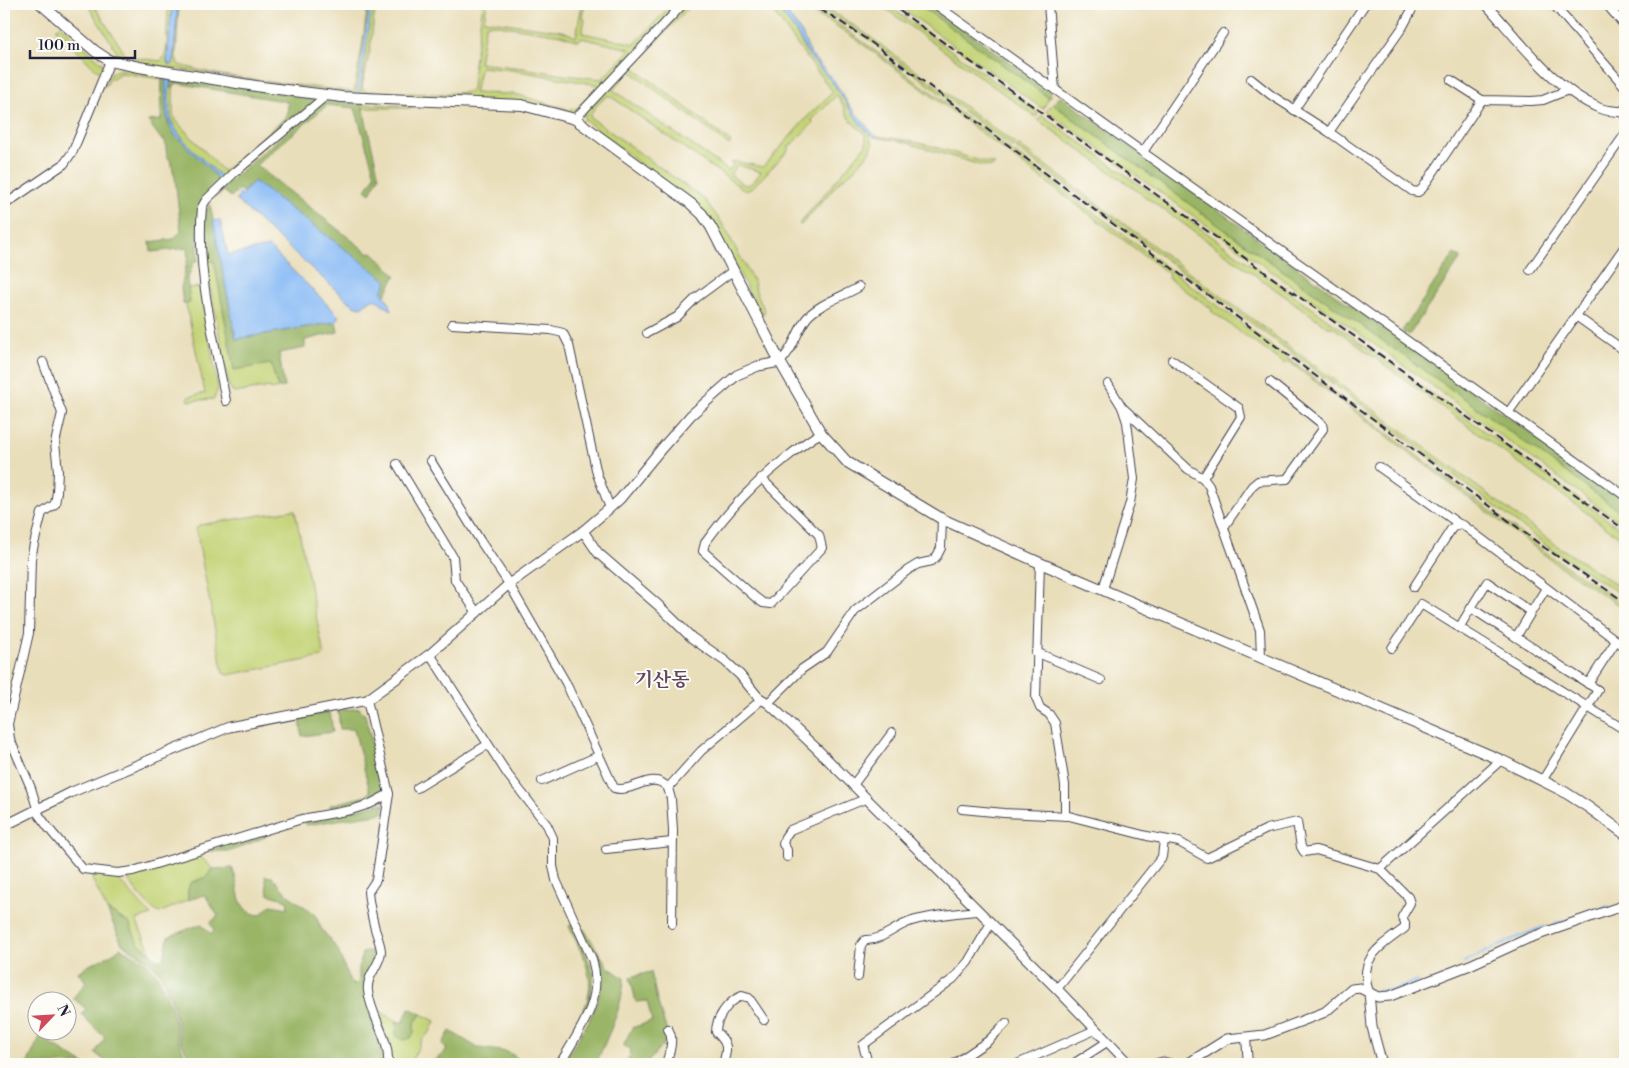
<svg xmlns="http://www.w3.org/2000/svg" width="1629" height="1068" font-family="'Libre Bodoni','Noto Serif KR',serif">
  <style>
    .green { fill: #c3d375; stroke: #727a58; fill-rule: evenodd }
    .forest { fill: #9ab566; stroke: #5e6c50 }
    .water { fill: #89bbf6; stroke: #566e98 }
    .lines { fill: none; stroke-linecap: round; stroke-linejoin: round }
    .stream { stroke: #89bbf6; stroke-width: 2 }
    .minor-casing { stroke: #403e4e; stroke-width: 10 }
    .tertiary-casing { stroke: #403e4e; stroke-width: 11 }
    .secondary-casing { stroke: #403e4e; stroke-width: 12 }
    .minor { stroke: #fff; stroke-width: 8 }
    .tertiary { stroke: #fff; stroke-width: 9 }
    .secondary { stroke: #fff; stroke-width: 10 }
    .rail { stroke: #22223b; stroke-width: 2; stroke-dasharray: 8 4; stroke-linecap: butt }
    .labels { text-anchor: middle; dominant-baseline: central; stroke-width: 4; stroke-linejoin: round; paint-order: stroke }
    .quarter-label { font-size: 19px; font-weight: bold; fill: #624661; stroke: #fdfcf7 }
  </style>
  <rect width="100%" height="100%" fill="#fdfcf7"/>
  <filter id="ink" filterUnits="userSpaceOnUse"><feTurbulence type="fractalNoise" baseFrequency=".02" numOctaves="2"/><feDisplacementMap in="SourceGraphic" scale="10" xChannelSelector="R" yChannelSelector="G"/><feConvolveMatrix kernelMatrix="1 2 1 2 8 2 1 2 1" color-interpolation-filters="sRGB"/></filter>
  <filter id="wash" filterUnits="userSpaceOnUse"><feTurbulence type="fractalNoise" baseFrequency=".0096" numOctaves="4" result="noise"/><feDisplacementMap in="SourceGraphic" scale="20" xChannelSelector="R" yChannelSelector="G"/><feGaussianBlur stdDeviation="1.12" result="paint"/><feColorMatrix in="noise" values="0 0 0 0 0 0 0 0 0 0 0 0 0 0 0 0 0 1.4 0 .05"/><feComposite in="paint" operator="in"/></filter>
  <g filter="url(#wash)">
    <rect width="100%" height="100%" fill="#e9deba"/>
    <g class="green">
      <path d="M 46,4 L 52,4 C 69,22 94,50 119,55 L 87,4 L 93,4 L 127,57 L 161,61 L 166,53 L 168,4 L 172,4 L 167,62 L 171,65 L 174,63 L 178,4 L 179,4 L 176,59 L 179,65 L 211,73 L 247,79 L 354,92 L 362,47 L 368,4 L 369,4 L 357,94 L 330,92 L 136,63 L 107,55 Z"/>
      <path d="M 372,4 L 375,4 L 375,8 L 370,50 L 362,87 L 367,92 L 435,94 L 470,92 L 472,88 L 474,63 L 483,4 L 487,4 L 484,20 L 563,31 L 576,37 L 582,4 L 585,4 L 582,17 L 585,19 L 582,33 L 635,44 L 672,4 L 680,4 L 578,112 L 572,116 L 526,104 L 360,95 ZM 491,24 L 561,35 L 578,41 L 581,38 L 630,49 L 602,79 L 563,75 L 523,68 L 479,63 L 485,28 L 486,25 ZM 481,67 L 518,71 L 599,85 L 576,109 L 570,110 L 515,94 L 474,93 Z"/>
      <path d="M 686,4 L 688,4 L 685,7 L 686,8 L 690,4 L 694,4 L 684,12 L 633,67 L 731,142 L 729,145 L 630,71 L 613,90 L 728,170 L 734,165 L 731,163 L 733,161 L 763,167 L 810,114 L 833,92 C 810,63 789,34 768,4 L 777,4 L 782,14 L 796,32 L 805,50 L 832,82 L 842,95 L 848,107 L 869,134 L 873,144 L 870,152 L 853,171 L 840,181 L 801,225 L 799,224 L 866,145 C 868,134 862,131 855,125 C 851,121 848,116 845,111 L 845,109 L 837,95 L 812,120 L 813,123 L 789,147 L 787,152 L 752,188 L 746,191 L 610,96 L 607,96 C 601,101 592,109 590,117 L 705,200 L 722,223 L 755,284 L 754,286 L 765,312 L 761,314 L 711,221 L 584,119 L 586,111 ZM 738,165 L 761,172 C 747,190 747,188 730,174 Z"/>
      <path d="M 797,4 L 803,4 L 836,22 L 1010,150 L 1007,152 L 857,40 L 832,23 Z"/>
      <path d="M 814,4 L 820,4 L 858,28 L 1015,144 L 1012,147 L 852,27 Z"/>
      <path d="M 879,4 L 886,4 L 1039,113 L 1036,117 Z"/>
      <path d="M 896,4 L 918,4 L 1049,98 L 1043,109 Z"/>
      <path d="M 60,25 L 102,63 L 104,69 L 102,73 L 93,67 L 56,29 Z"/>
      <path d="M 121,69 L 162,75 L 162,79 L 121,73 L 111,79 L 103,88 L 112,72 Z"/>
      <path d="M 170,87 L 173,88 L 173,115 L 178,123 L 228,176 L 225,179 C 212,170 176,136 172,122 C 168,110 168,98 170,87 Z"/>
      <path d="M 362,104 L 414,106 L 411,108 L 363,108 Z"/>
      <path d="M 1053,104 L 1221,227 L 1461,396 L 1625,515 L 1625,526 L 1416,374 L 1046,111 Z"/>
      <path d="M 1042,115 L 1625,532 L 1625,541 L 1333,327 L 1328,327 L 1038,120 Z"/>
      <path d="M 875,136 C 897,138 917,142 938,148 C 957,153 975,161 995,164 L 992,167 L 980,165 L 904,142 L 874,137 Z"/>
      <path d="M 1018,145 L 1553,543 L 1625,590 L 1625,597 L 1551,549 L 1378,417 L 1016,148 Z"/>
      <path d="M 1012,151 L 1552,557 L 1625,605 L 1625,609 L 1558,565 L 1288,361 L 1285,364 L 1211,311 L 1212,309 L 1168,278 L 1169,274 L 1009,154 Z"/>
      <path d="M 205,261 L 214,261 L 216,271 L 271,364 L 278,388 L 271,390 L 270,387 L 234,393 L 229,386 Z"/>
      <path d="M 200,287 L 218,388 L 214,399 L 189,401 L 188,397 L 205,393 L 186,304 L 190,302 L 188,288 Z"/>
      <path d="M 293,510 L 295,511 L 324,655 L 322,657 L 228,675 L 223,673 L 196,529 L 199,525 Z"/>
      <path d="M 198,854 L 213,869 L 206,877 L 190,883 L 188,890 L 188,900 L 159,913 C 149,908 131,887 127,876 L 131,874 Z"/>
      <path d="M 94,873 L 104,873 L 116,877 L 151,915 L 136,920 L 151,953 L 138,943 L 129,923 L 107,910 L 92,879 Z"/>
      <path d="M 372,1007 L 397,1021 L 396,1027 L 414,1032 L 414,1024 L 421,1014 L 435,1021 L 430,1032 L 422,1040 L 410,1064 L 390,1064 Z"/>
    </g>
    <g class="forest">
      <path d="M 918,4 L 928,4 L 1051,91 L 1049,98 Z"/>
      <path d="M 162,75 L 166,76 L 166,112 L 169,126 L 222,182 L 206,195 L 199,206 L 198,261 L 194,261 L 187,280 L 190,303 L 183,304 L 181,288 L 188,258 L 187,248 L 151,252 L 150,242 L 174,239 L 181,231 L 175,177 L 170,160 L 167,156 L 165,140 L 161,139 L 148,121 L 161,120 Z"/>
      <path d="M 171,77 L 316,98 L 318,100 L 228,176 L 223,172 L 287,116 L 288,103 L 283,101 L 176,83 L 173,88 L 170,87 Z"/>
      <path d="M 1060,96 L 1347,303 L 1625,500 L 1625,515 L 1461,396 L 1221,227 L 1053,104 Z"/>
      <path d="M 329,99 L 362,104 L 379,177 L 370,193 L 366,190 L 375,175 L 355,108 L 327,105 L 256,165 L 368,253 L 372,252 L 396,275 L 384,297 L 381,292 L 386,284 L 254,181 L 243,192 L 239,189 L 231,197 L 224,191 L 219,195 L 210,198 L 324,100 Z"/>
      <path d="M 210,204 L 236,339 L 336,322 L 338,332 L 305,340 L 305,348 L 279,353 L 284,387 L 278,388 L 271,364 L 234,370 L 214,261 L 205,261 C 205,242 199,220 210,204 Z"/>
      <path d="M 1454,254 L 1461,258 L 1409,335 L 1402,331 Z"/>
      <path d="M 359,708 L 365,715 L 384,791 C 374,805 347,805 331,809 L 330,805 L 366,796 L 370,792 L 354,729 L 340,729 L 338,711 Z"/>
      <path d="M 330,712 L 333,732 L 302,736 L 300,717 Z"/>
      <path d="M 384,803 L 383,813 L 306,825 L 305,821 Z"/>
      <path d="M 263,832 L 265,837 L 231,851 L 208,851 Z"/>
      <path d="M 232,868 C 241,885 233,912 260,915 L 271,905 L 288,908 L 287,900 L 268,894 L 265,876 L 272,877 L 288,895 L 315,914 L 321,928 L 338,950 L 350,982 L 355,985 L 359,981 L 359,968 L 362,953 L 377,949 L 377,955 L 367,977 L 386,1049 L 387,1064 L 197,1064 L 188,1055 L 181,1042 L 174,1008 L 161,974 L 146,959 L 122,944 L 107,910 L 129,923 L 138,943 L 158,960 L 164,959 L 168,937 L 201,924 L 211,934 L 214,929 L 210,923 L 218,916 L 205,895 L 188,900 L 188,890 L 190,883 L 206,877 L 213,869 Z"/>
      <path d="M 574,923 L 594,975 L 588,1009 L 557,1064 L 553,1064 C 566,1041 595,1004 589,976 C 586,958 576,942 569,926 Z"/>
      <path d="M 584,929 L 608,967 L 624,978 C 623,1008 607,1036 596,1064 L 562,1064 C 578,1037 608,1003 598,969 C 594,956 587,943 581,930 Z"/>
      <path d="M 120,948 L 145,961 L 158,976 L 172,1009 L 179,1042 L 185,1056 L 193,1064 L 109,1064 L 95,1053 L 105,1038 L 82,1015 L 86,1009 L 73,998 L 86,982 L 78,972 C 91,962 108,959 120,948 Z"/>
      <path d="M 651,972 L 657,1000 L 669,1038 L 646,1064 L 623,1064 L 630,1056 L 631,1049 L 623,1046 L 632,1028 L 652,1021 L 647,1001 L 636,1002 L 630,977 Z"/>
      <path d="M 409,1008 L 421,1014 L 414,1024 L 414,1032 L 411,1038 L 403,1040 L 397,1037 L 396,1033 L 397,1021 L 403,1023 Z"/>
      <path d="M 450,1031 L 478,1048 L 508,1052 L 527,1064 L 431,1064 L 447,1050 L 443,1043 Z"/>
      <path d="M 40,1037 L 84,1064 L 27,1064 Z"/>
    </g>
    <g class="water">
      <path d="M 172,4 L 178,4 L 173,64 L 171,65 L 168,64 L 167,62 Z"/>
      <path d="M 777,4 L 781,4 L 802,34 L 811,55 L 833,79 L 849,105 L 875,136 L 874,137 L 860,124 L 832,82 L 809,56 L 796,32 L 782,14 Z"/>
      <path d="M 166,76 L 171,77 C 169,92 167,108 172,123 C 177,136 212,170 225,179 L 222,182 L 175,135 C 163,118 166,95 166,76 Z"/>
      <path d="M 254,181 L 386,280 L 386,284 L 382,292 L 389,302 L 392,310 C 384,308 382,300 372,299 L 361,307 L 354,305 L 346,299 L 236,200 Z"/>
      <path d="M 220,220 L 228,255 L 269,247 L 339,316 L 336,322 L 236,339 L 213,221 Z"/>
    </g>
    <g class="lines">
      <g class="stream">
        <path d="M 358,93 L 371,4"/>
        <path d="M 238,193 L 240,195"/>
        <path d="M 1555,924 L 1609,906"/>
        <path d="M 1464,962 L 1508,941 L 1546,926"/>
        <path d="M 1376,991 L 1393,990 L 1417,981"/>
      </g>
    </g>
  </g>
  <g filter="url(#ink)">
    <g class="lines">
      <defs>
        <g id="minor">
          <path d="M 935,4 L 1625,496"/>
          <path d="M 1048,4 L 1055,90"/>
          <path d="M 1553,4 L 1625,87"/>
          <path d="M 1606,4 L 1625,26"/>
          <path d="M 1251,79 L 1271,95 L 1329,132 L 1412,191 L 1418,192 L 1422,189 L 1482,100"/>
          <path d="M 1451,80 L 1482,100 L 1531,101 L 1543,100 L 1568,90"/>
          <path d="M 1294,110 L 1365,4"/>
          <path d="M 575,119 L 683,4"/>
          <path d="M 1329,132 L 1402,28 L 1415,4"/>
          <path d="M 1143,152 L 1223,33"/>
          <path d="M 4,205 L 64,164 L 73,151 L 110,61"/>
          <path d="M 1530,270 L 1625,134"/>
          <path d="M 1576,316 L 1625,351"/>
          <path d="M 452,324 L 551,330 L 563,333 L 569,345 L 597,474 L 610,508"/>
          <path d="M 647,333 L 677,317 L 696,298 L 734,270"/>
          <path d="M 1172,360 L 1239,408 L 1241,417 L 1203,478"/>
          <path d="M 43,362 L 62,413 L 55,443 L 58,471 L 57,492 L 55,504 L 42,513 L 34,544 L 31,559 L 29,633 L 8,724 L 10,739 L 31,788 L 39,815 L 50,830 L 83,869 L 118,873 L 133,871 L 302,819 L 351,810 L 370,804 L 389,794"/>
          <path d="M 780,362 C 793,350 796,333 806,319 C 816,305 844,296 859,287"/>
          <path d="M 226,401 C 214,338 196,272 202,207 L 206,200 L 233,174 L 327,95"/>
          <path d="M 1122,407 L 1188,469 L 1203,478 L 1209,486 L 1260,630 L 1261,657"/>
          <path d="M 1508,413 L 1625,246"/>
          <path d="M 431,461 L 481,542 L 509,584 L 566,683 L 614,788 C 633,794 652,769 668,788"/>
          <path d="M 397,464 L 453,557 L 455,580 L 477,613"/>
          <path d="M 1379,467 L 1459,524"/>
          <path d="M 761,478 L 819,535 L 822,548 L 771,604 L 763,603 L 755,597 L 703,551 L 705,543 C 730,509 753,484 786,458 C 797,449 808,440 821,433"/>
          <path d="M 1224,527 L 1252,486 L 1258,481 L 1287,479 L 1323,429 L 1322,424 L 1270,382"/>
          <path d="M 1040,563 L 1036,698 L 1040,708 L 1049,714 L 1055,723 L 1065,785 L 1065,816"/>
          <path d="M 1414,587 L 1452,528 L 1459,524 L 1463,525 L 1625,647"/>
          <path d="M 1103,589 L 1130,503 L 1134,479 L 1127,422 L 1122,407 L 1108,384"/>
          <path d="M 1471,608 L 1487,582 L 1531,612"/>
          <path d="M 1459,628 L 1471,608 L 1598,690 L 1542,781"/>
          <path d="M 1516,637 L 1546,588"/>
          <path d="M 1392,648 L 1421,604 L 1625,730"/>
          <path d="M 1036,652 L 1101,680"/>
          <path d="M 430,654 L 508,775 L 547,825 L 553,838 L 553,866 L 556,880 L 592,959 C 605,1000 579,1030 560,1064"/>
          <path d="M 1588,684 L 1616,641"/>
          <path d="M 367,700 L 389,794 L 376,880 L 368,892 C 369,904 372,917 375,929 C 377,936 381,945 381,952 C 380,966 366,975 368,991 C 371,1017 390,1038 388,1064"/>
          <path d="M 768,703 L 802,669 L 827,652 L 855,611 L 908,570 L 918,564 L 932,561 L 937,556 L 941,548 L 942,519"/>
          <path d="M 542,781 L 598,756"/>
          <path d="M 853,785 L 892,733"/>
          <path d="M 417,788 L 487,745"/>
          <path d="M 962,809 L 1004,813 L 1069,816 L 1147,836 L 1179,842 L 1207,858 L 1267,829 L 1297,822 L 1301,847 L 1304,852 L 1316,850 L 1380,869 L 1408,897 L 1410,903 L 1402,917 L 1405,923 L 1405,928 C 1381,946 1357,958 1369,992"/>
          <path d="M 606,849 L 672,842"/>
          <path d="M 787,857 L 787,850 L 783,844 L 785,837 L 790,830 L 865,799"/>
          <path d="M 1380,869 L 1501,760"/>
          <path d="M 672,924 L 673,830 L 671,799 L 668,788 L 701,751 L 761,700"/>
          <path d="M 858,977 L 861,945 L 865,940 C 882,941 895,926 912,921 C 933,915 956,913 978,911"/>
          <path d="M 1057,989 L 1162,857 L 1164,840"/>
          <path d="M 1246,1038 L 1248,1064"/>
          <path d="M 965,1057 L 972,1064"/>
          <path d="M 666,1064 C 669,1053 675,1040 668,1029"/>
          <path d="M 723,1064 C 728,1048 728,1043 716,1032 C 716,1018 728,1001 742,996 L 749,998 L 764,1020"/>
          <path d="M 868,1064 L 863,1045 L 953,979 L 968,962 L 991,923"/>
          <path d="M 954,1064 L 988,1041 L 1006,1023"/>
          <path d="M 1017,1064 L 1095,1030"/>
          <path d="M 1073,1064 L 1107,1042"/>
        </g>
        <g id="tertiary">
          <path d="M 1486,4 C 1518,39 1554,89 1599,108 C 1606,111 1615,111 1622,112 L 1625,109"/>
          <path d="M 583,531 L 598,553 L 658,605 L 692,638 L 725,661 L 740,675 L 758,697 L 768,703 L 816,748 L 1057,989 L 1129,1064"/>
          <path d="M 4,826 L 72,792 L 229,727 L 367,700 L 430,654 L 509,584 L 583,531 L 610,508 L 620,499 L 662,448 L 691,415 L 737,375 L 758,366 L 780,362"/>
          <path d="M 1369,992 L 1372,1027 L 1382,1064"/>
          <path d="M 1155,1064 L 1163,1062 L 1171,1064"/>
          <path d="M 1187,1064 L 1227,1039 L 1265,1035 L 1325,1012 L 1352,989 L 1360,988 L 1378,997 L 1390,996 L 1470,965 L 1529,938 L 1625,905"/>
        </g>
        <path id="secondary" d="M 41,4 L 95,51 L 110,61 L 139,67 L 262,87 L 342,97 L 522,105 L 575,119 L 690,203 L 702,214 L 711,227 L 780,362 L 821,433 L 847,462 L 942,519 L 1040,563 L 1501,760 L 1563,791 L 1588,807 L 1625,834"/>
      </defs>
      <use href="#minor" class="minor-casing"/>
      <use href="#tertiary" class="tertiary-casing"/>
      <use href="#secondary" class="secondary-casing"/>
      <use href="#minor" class="minor"/>
      <use href="#tertiary" class="tertiary"/>
      <use href="#secondary" class="secondary"/>
      <g class="rail">
        <path d="M 809,4 L 832,16 L 872,43 L 1545,548 L 1625,602"/>
        <path d="M 890,4 L 1625,530"/>
      </g>
    </g>
  </g>
  <g class="labels">
    <g class="quarter-label">
      <text x="662" y="680">기산동</text>
    </g>
  </g>
  <rect width="1629" height="1068" fill="none" stroke="#fdfcf7" stroke-width="20"/>
  <g transform="translate(52 1016) rotate(65)"><circle r="24" fill="#fdfcf7" stroke="#a5a5ac"/>
  <path d="M0-4L9 19L0 12L-9 19Z" fill="#d1495b"/>
  <text y="-8" font-size="14" font-weight="bold" text-anchor="middle" fill="#22223b">N</text>
  </g>
  <path d="M30 50v8h105v-8" fill="none" stroke="#22223b" stroke-width="2.5"/>
  <text x="38" y="50" font-size="15" fill="#22223b" stroke="#fdfcf7" stroke-width="4" paint-order="stroke">100 m</text>
</svg>
